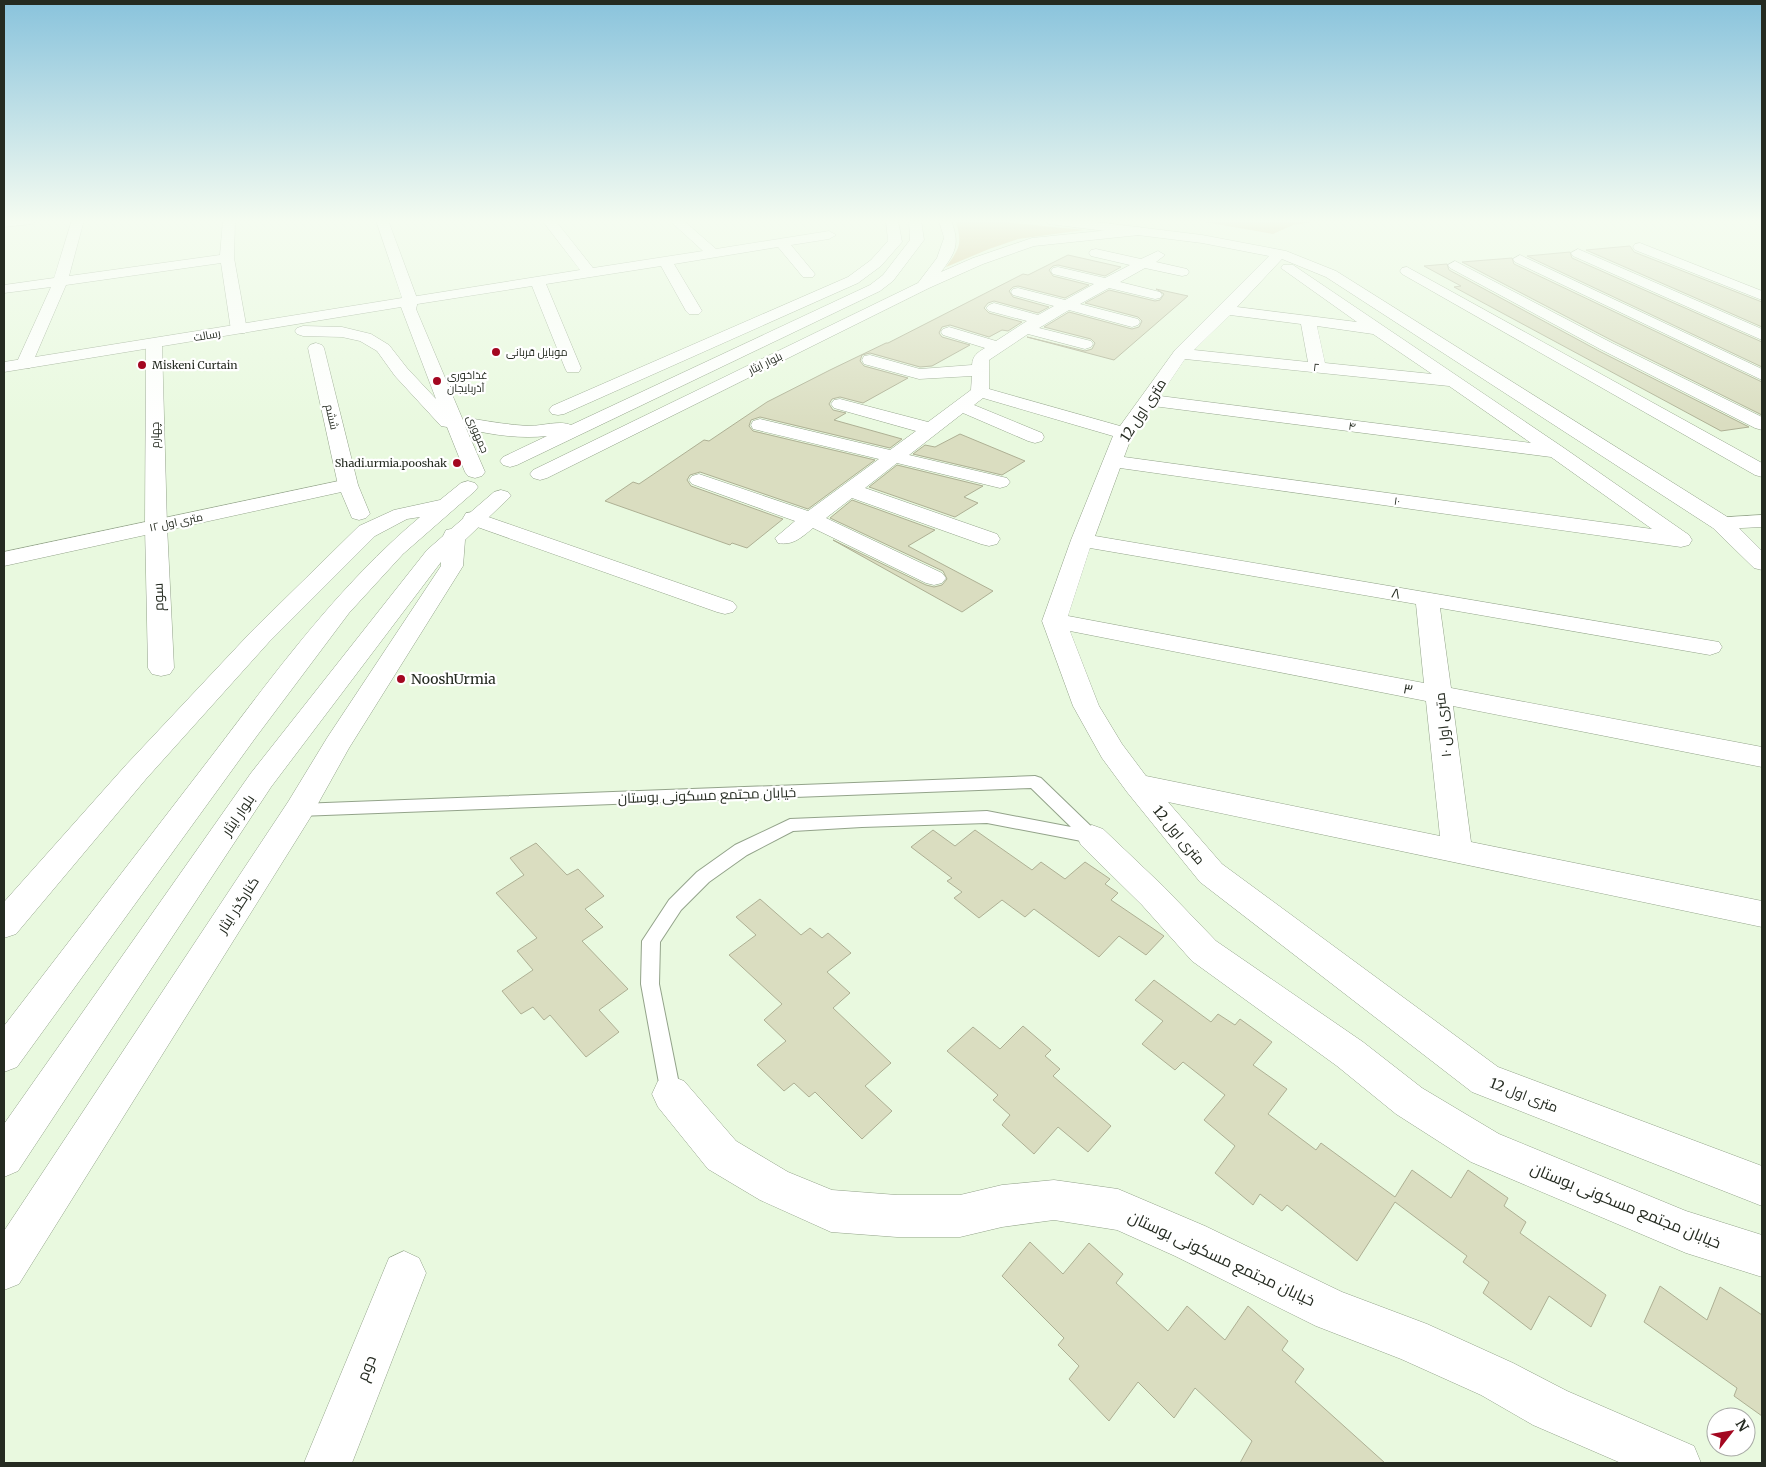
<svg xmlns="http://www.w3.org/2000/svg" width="1766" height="1467" font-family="Merriweather,Cairo,serif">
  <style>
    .green { fill: #d7c492 }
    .building { fill: #daddc0; stroke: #aeb094 }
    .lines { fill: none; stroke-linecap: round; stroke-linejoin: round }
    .lane-casing { stroke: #93a38a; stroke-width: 2 }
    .street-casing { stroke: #93a38a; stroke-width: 1 }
    .secondary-casing { stroke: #93a38a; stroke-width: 1 }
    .lane { fill: #fff; fill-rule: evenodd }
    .street { fill: #fff; fill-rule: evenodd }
    .secondary { fill: #fff; fill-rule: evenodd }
    .poi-dot { fill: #a30720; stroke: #fff; stroke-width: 2 }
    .labels { text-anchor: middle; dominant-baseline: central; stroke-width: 4.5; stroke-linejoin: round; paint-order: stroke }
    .far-street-label { font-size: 11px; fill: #252b21; stroke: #fff }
    .far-poi-label { font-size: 11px; fill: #252b21; stroke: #fff; text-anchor: start }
    .street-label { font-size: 14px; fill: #252b21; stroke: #fff }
    .poi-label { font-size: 14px; fill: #252b21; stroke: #fff; text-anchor: start }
    .near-street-label { font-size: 16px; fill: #252b21; stroke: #fff }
  </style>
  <rect width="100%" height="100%" fill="#e9f9df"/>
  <g class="green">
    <path d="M 955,220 L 984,220 L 1084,230 L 1018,239 L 989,249 L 946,267 C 960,248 963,243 955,220 Z"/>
    <path d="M 1193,220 L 1326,220 L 1293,225 L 1273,234 Z"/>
  </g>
  <g class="building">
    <path d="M 1630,246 L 1634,252 L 1762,302 L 1762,327 L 1586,250 Z"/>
    <path d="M 1570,252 L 1572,258 L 1762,342 L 1762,367 L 1527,256 Z"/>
    <path d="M 1068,255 L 1121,267 L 1105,276 L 1058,265 L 1053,266 L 1049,270 L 1053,276 L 1089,285 L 1065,298 L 1018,286 L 1013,287 L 1009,291 L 1013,297 L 1049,307 L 1038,313 L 994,301 L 988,303 L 984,308 L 989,313 L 1022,322 L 1008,331 L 1002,330 L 989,337 L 950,325 L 942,327 L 939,333 L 942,337 L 970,345 L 932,366 L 920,367 L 870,353 L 862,355 L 860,361 L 864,366 L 908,378 L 863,403 L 840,397 L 832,399 L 829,404 L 833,410 L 846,413 L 834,420 L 902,439 L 890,448 L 760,417 L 751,420 L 749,426 L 753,431 L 875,460 L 808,509 L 700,472 L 690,475 L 687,480 L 691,486 L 783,519 L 747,548 L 732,543 L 730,545 L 605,501 L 633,482 L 639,484 L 704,440 L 709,441 L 767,402 L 830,370 L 886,343 L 888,343 L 1023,274 L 1028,275 Z"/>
    <path d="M 1512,258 L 1514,264 L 1762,382 L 1762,415 L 1613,341 L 1462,262 Z"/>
    <path d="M 1447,264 L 1449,270 L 1599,351 L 1749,427 L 1721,431 L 1454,287 L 1461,286 L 1424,266 Z"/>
    <path d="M 1156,289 L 1188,296 L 1114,360 L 1027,337 L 1085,351 L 1092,349 L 1095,343 L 1091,339 L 1044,327 L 1069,312 L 1132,329 L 1139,327 L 1142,321 L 1138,317 L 1085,303 L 1109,290 L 1155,301 L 1160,300 L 1164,294 Z"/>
    <path d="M 960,434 L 1025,461 L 1002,475 L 913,454 L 925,445 L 935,447 Z"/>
    <path d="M 897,465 L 983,486 L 964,497 L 978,503 L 955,517 L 869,487 Z"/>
    <path d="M 852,500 L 935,530 L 908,546 L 993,591 L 962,612 L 833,540 L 926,585 L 934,587 L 942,585 L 947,579 L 943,571 L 830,518 Z"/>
    <path d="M 933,830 L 955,846 L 975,830 L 1032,870 L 1041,862 L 1065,879 L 1085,862 L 1110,879 L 1105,884 L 1118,893 L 1111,900 L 1164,936 L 1146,955 L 1119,936 L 1099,957 L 1034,909 L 1025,917 L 1002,900 L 979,918 L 954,898 L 962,892 L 947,881 L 952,878 L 911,847 Z"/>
    <path d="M 536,843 L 567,875 L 578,869 L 604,896 L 585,909 L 603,927 L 582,941 L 628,989 L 599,1010 L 619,1032 L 586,1057 L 550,1015 L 544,1020 L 533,1007 L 521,1014 L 502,991 L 533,970 L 517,951 L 537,938 L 496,893 L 524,875 L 510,858 Z"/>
    <path d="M 760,899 L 801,935 L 810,928 L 822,938 L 828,933 L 851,953 L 827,972 L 850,993 L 833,1008 L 891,1063 L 865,1086 L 892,1111 L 862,1139 L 815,1092 L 809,1097 L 794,1083 L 784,1091 L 757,1065 L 786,1041 L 764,1020 L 782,1004 L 729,955 L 756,935 L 736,917 Z"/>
    <path d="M 1154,980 L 1211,1022 L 1218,1014 L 1235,1025 L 1240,1019 L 1272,1042 L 1253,1065 L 1287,1089 L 1268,1114 L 1316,1150 L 1321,1143 L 1395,1197 L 1412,1170 L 1451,1198 L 1468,1170 L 1508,1198 L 1504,1206 L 1526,1222 L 1520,1233 L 1606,1295 L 1591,1327 L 1549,1296 L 1531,1330 L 1483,1293 L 1489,1282 L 1463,1262 L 1467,1256 L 1395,1202 L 1357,1261 L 1287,1205 L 1282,1211 L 1260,1194 L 1253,1205 L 1215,1173 L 1235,1146 L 1204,1120 L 1225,1095 L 1183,1062 L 1175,1070 L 1142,1044 L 1163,1021 L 1135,1000 Z"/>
    <path d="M 1023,1026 L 1051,1050 L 1045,1056 L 1060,1069 L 1053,1076 L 1111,1126 L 1088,1152 L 1058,1127 L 1034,1154 L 1002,1125 L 1010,1115 L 993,1100 L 998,1095 L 947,1051 L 973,1027 L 1000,1049 Z"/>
    <path d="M 1030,1242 L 1063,1274 L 1089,1243 L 1123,1274 L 1116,1283 L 1168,1331 L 1187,1306 L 1225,1340 L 1248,1306 L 1288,1341 L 1282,1350 L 1304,1369 L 1295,1382 L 1385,1463 L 1240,1463 L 1252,1441 L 1195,1388 L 1174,1418 L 1138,1382 L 1109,1421 L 1069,1379 L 1079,1366 L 1058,1345 L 1064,1338 L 1002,1276 Z"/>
    <path d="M 1660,1286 L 1707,1320 L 1720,1287 L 1762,1315 L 1762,1416 L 1734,1396 L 1737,1388 L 1644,1322 Z"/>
  </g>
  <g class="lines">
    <defs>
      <path id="lane" d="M 1035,776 L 1041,778 L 1098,833 L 1100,837 L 1098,841 L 1092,843 L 987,823 L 862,827 L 793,831 L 747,855 L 709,882 L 681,910 L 660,942 L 659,984 L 681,1094 L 678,1101 L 671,1104 L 664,1101 L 661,1094 L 641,984 L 642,941 L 669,900 L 697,872 L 735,845 L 790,819 L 987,811 L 1071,827 L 1031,788 L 299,816 L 293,814 L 291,810 L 293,806 L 299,804 Z"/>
      <g id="street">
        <path d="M 4,220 L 37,220 L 31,224 L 4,227 Z"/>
        <path d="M 72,220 L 84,220 L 69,276 L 220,255 L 223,220 L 235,220 L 234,258 L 247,330 L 245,333 L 233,333 L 231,330 L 221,263 L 66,285 L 32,364 L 30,368 L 18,368 L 16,364 L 51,287 L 4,293 L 4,285 L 54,278 Z"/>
        <path d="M 542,220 L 555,220 L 593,268 L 703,251 L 669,220 L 683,220 L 716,249 L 829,231 L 836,235 L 829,239 L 791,245 L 815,274 L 813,277 L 803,277 L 778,247 L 674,264 L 702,311 L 699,314 L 689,314 L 686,311 L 661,266 L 546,284 L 581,368 L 579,372 L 567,372 L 565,368 L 532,286 L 411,305 L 406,304 L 404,301 L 406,298 L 411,297 L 580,270 Z"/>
        <path d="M 886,220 L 898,220 L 902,242 L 881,266 L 858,283 L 564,414 L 558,415 L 552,414 L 549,410 L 552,406 L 848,277 L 871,260 L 888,241 Z"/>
        <path d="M 1043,220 L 1080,220 L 1202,235 L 1286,251 L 1336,271 L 1729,518 L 1762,551 L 1762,570 L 1754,568 L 1713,528 L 1326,277 L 1282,259 L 1237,307 L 1357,322 L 1281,268 L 1283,265 L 1293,265 L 1564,448 L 1689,535 L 1692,540 L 1689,545 L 1681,547 L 1120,468 L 1095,536 L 1719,642 L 1722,647 L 1719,652 L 1710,655 L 1440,608 L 1451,688 L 1762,747 L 1762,767 L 1453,706 L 1471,842 L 1762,901 L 1762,927 L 1168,802 L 1222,864 L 1498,1067 L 1762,1166 L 1762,1206 L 1472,1092 L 1200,882 L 1127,792 L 1102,758 L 1073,706 L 1042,621 L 1071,540 L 1113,436 L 983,398 L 974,405 L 1042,433 L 1044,437 L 1042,441 L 1035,443 L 1028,441 L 963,413 L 909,455 L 1007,478 L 1010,482 L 1007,486 L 1000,488 L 897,463 L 865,488 L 997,534 L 1000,539 L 997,544 L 989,546 L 981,544 L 852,498 L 826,518 L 942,573 L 946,578 L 942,583 L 934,585 L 926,583 L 813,528 C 802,537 793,546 778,543 L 775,538 L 795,521 L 692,484 L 689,480 L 692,476 L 699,474 L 808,511 L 879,459 L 753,429 L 751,425 L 753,421 L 760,419 L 890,450 L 916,431 L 834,408 L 831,404 L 834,400 L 840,399 L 928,422 L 971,390 L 972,376 L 919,379 L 864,364 L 862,360 L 864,356 L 870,355 L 920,369 L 972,365 C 973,355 977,353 985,348 L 943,335 L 941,332 L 943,329 L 949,327 L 996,341 L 1027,321 L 989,311 L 986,308 L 989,305 L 994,303 L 1038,315 L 1054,306 L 1013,295 L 1011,292 L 1013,289 L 1018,288 L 1065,300 L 1094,284 L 1053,274 L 1051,271 L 1053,268 L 1058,267 L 1105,278 L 1130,265 L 1091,256 L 1089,253 L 1091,250 L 1096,249 L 1141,259 L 1158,251 L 1165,255 L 1156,262 L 1187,269 L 1189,272 L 1187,275 L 1182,276 L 1145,268 L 1120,282 L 1160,292 L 1162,295 L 1160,298 L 1155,299 L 1109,288 L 1080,304 L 1138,319 L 1140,322 L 1138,325 L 1132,327 L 1069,310 L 1039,328 L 1091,341 L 1093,344 L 1091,347 L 1085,349 L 1028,334 L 989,360 L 989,389 L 1120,426 L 1175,350 L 1269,256 L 1202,243 L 1049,224 ZM 1230,315 L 1301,324 L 1308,362 L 1194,350 ZM 1317,326 L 1373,334 L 1432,374 L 1325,363 ZM 1185,359 L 1449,386 L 1531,443 L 1160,396 ZM 1153,406 L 1551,457 L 1652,529 L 1124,457 L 1133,433 ZM 1090,548 L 1416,604 L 1424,683 L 1068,616 ZM 1070,631 L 1426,701 L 1440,836 L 1146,776 L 1122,744 L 1099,706 Z"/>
        <path d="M 1640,243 L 1762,291 L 1762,300 L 1635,250 L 1633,247 L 1635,244 Z"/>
        <path d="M 1578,249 L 1762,329 L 1762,340 L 1573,256 L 1571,253 Z"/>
        <path d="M 1520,255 L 1762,369 L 1762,380 L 1515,262 L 1513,259 Z"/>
        <path d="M 1455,261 L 1612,343 L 1762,417 L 1762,430 L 1755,428 L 1600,349 L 1450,268 L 1448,265 Z"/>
        <path d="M 1407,267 L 1762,463 L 1762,477 L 1755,475 L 1402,274 L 1400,271 L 1402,268 Z"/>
        <path d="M 154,339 L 160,341 L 162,344 L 167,526 L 174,668 L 170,674 L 161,676 L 152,674 L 148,668 L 145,526 L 146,344 L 148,341 Z"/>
        <path d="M 316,343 L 322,345 L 324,348 L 358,485 L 370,514 L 366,518 L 359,520 L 352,518 L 338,485 L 308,348 L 310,345 Z"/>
        <path d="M 474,512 L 733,602 L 737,607 L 733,612 L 725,614 L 717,612 L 466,523 L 463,518 L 466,513 Z"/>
        <path d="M 1092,825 L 1103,829 L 1164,887 L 1216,941 L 1363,1042 L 1422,1088 L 1499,1134 L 1686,1211 L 1762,1235 L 1762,1277 L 1686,1253 L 1471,1162 L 1396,1114 L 1337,1066 L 1192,961 L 1142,905 L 1081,845 L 1077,837 L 1081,829 Z"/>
        <path d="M 671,1076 L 684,1081 L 736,1141 L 788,1172 L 832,1190 L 897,1195 L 960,1195 L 1002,1185 L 1054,1180 L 1118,1189 L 1205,1226 L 1342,1292 L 1427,1324 L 1513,1363 L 1567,1391 L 1694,1446 L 1701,1463 L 1621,1463 L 1533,1425 L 1481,1395 L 1401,1359 L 1316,1326 L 1175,1256 L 1117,1230 L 1054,1220 L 1002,1227 L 960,1237 L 897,1237 L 831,1232 L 760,1200 L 708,1169 L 658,1107 L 652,1094 L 658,1081 Z"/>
        <path d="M 404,1251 L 419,1258 L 426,1273 L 352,1463 L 304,1463 L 389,1258 Z"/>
      </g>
      <g id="secondary">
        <path d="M 376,220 L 388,220 L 418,301 L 416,309 L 465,425 L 467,421 L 474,419 C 492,422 510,425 529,426 C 542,426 560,420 571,425 L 870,285 L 883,275 L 910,240 L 909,220 L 921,220 L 924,240 L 893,281 L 880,291 L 517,465 L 510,467 L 503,465 L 500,461 L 503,457 L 547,436 C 521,439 493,435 467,429 L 465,426 L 485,472 L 482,476 L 475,478 L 468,476 L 465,472 L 447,427 L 441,426 L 395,376 L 377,351 L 360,341 L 342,337 L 303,336 L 297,334 L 295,331 L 297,328 L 303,326 L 342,327 L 371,334 L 389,345 L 407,368 L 436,399 L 401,307 L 4,372 L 4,362 L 402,298 Z"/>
        <path d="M 939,220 L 951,220 C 960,244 956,252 941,272 L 973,258 L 1032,238 L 1139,227 L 1145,231 L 1139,235 L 1034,246 L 983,264 L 929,288 L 547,478 L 540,480 L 533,478 L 530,474 L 533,470 L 918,283 L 937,258 L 944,238 Z"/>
        <path d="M 348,479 L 355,481 L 358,485 L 355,489 L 4,566 L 4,552 Z"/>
        <path d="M 468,481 L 475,483 L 478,487 L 475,491 L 403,554 L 349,613 L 256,737 L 17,1067 L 4,1072 L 4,1026 C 74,935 144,844 214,753 C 277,670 340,584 420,517 L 407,519 L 375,536 L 269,642 L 146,779 L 16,934 L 4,938 L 4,902 L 126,765 L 251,632 L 359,526 L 394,510 L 440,500 L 461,483 Z"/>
        <path d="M 501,490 L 508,492 L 511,496 L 465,540 L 463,566 L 349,748 L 310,818 L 19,1284 L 4,1290 L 4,1231 L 288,802 L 327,738 L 441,566 L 441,562 L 271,787 L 18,1171 L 4,1177 L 4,1124 L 251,773 L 427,550 L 443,536 L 446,530 L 451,529 L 494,492 Z"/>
        <path d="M 1762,515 L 1762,527 L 1721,529 L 1713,528 L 1710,523 L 1713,518 Z"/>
      </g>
    </defs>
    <use href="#lane" class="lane-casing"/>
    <use href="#street" class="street-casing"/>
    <use href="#secondary" class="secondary-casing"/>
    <use href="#lane" class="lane"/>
    <use href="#street" class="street"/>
    <use href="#secondary" class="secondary"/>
  </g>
  <linearGradient id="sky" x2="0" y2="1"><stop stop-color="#89c3dc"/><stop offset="0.52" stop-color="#f5fcf1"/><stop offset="1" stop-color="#f5fcf1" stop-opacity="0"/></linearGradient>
  <rect width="1766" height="425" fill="url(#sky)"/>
  <g class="poi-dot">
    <circle cx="496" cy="352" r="5"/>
    <circle cx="142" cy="365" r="5"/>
    <circle cx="437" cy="381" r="5"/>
    <circle cx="457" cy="463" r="5"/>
    <circle cx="401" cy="679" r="5"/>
  </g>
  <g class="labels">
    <g class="far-street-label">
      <text transform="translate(207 335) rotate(-10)">رسالت</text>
      <text transform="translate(765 363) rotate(-26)">بلوار ایثار</text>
      <text transform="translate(1316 367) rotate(6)">۲</text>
      <text transform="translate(332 417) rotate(77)">ششم</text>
      <text transform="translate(1352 426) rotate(7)">۴</text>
      <text transform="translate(478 434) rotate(67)">جمهوری</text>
      <text transform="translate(155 435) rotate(-90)">چهارم</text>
      <text transform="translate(1397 501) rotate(8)">۱۰</text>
      <text transform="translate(176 522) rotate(-12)">۱۲ متری اول</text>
    </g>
    <g class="far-poi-label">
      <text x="506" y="352">موبایل قربانی</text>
      <text x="152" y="365">Miskeni Curtain</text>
      <text x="447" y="375">غذاخوری<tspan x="447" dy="13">آذربایجان</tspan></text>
      <text x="447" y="463" text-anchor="end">Shadi.urmia.pooshak</text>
    </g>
    <g class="street-label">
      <text transform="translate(1143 410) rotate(-57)">12 متری اول</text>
      <text transform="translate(1396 593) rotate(10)">۸</text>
      <text transform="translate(158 597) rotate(-92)">سوم</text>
      <text transform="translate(1408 689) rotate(11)">۳</text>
      <text transform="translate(1443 725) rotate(-96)">۱۰ متری اول</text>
      <text transform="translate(707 795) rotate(-2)">خیابان مجتمع مسکونی بوستان</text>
      <text transform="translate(238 815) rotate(-56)">بلوار ایثار</text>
      <text transform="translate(1179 835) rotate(50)">12 متری اول</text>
      <text transform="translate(238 905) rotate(-57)">کنارگذر ایثار</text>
      <text transform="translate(1524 1095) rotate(21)">12 متری اول</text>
    </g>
    <g class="poi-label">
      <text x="411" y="679">NooshUrmia</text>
    </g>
    <g class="near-street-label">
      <text transform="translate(1626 1205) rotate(22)">خیابان مجتمع مسکونی بوستان</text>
      <text transform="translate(1222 1258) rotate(25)">خیابان مجتمع مسکونی بوستان</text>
      <text transform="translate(366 1368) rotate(-68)">دوم</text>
    </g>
  </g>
  <rect width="1766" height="1467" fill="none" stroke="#252b21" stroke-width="10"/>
  <g transform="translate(1731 1432) rotate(59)"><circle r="24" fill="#ffffff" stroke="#a8aaa6"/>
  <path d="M0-4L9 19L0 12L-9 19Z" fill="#a30720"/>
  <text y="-8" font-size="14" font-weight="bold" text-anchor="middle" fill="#252b21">N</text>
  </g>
</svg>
